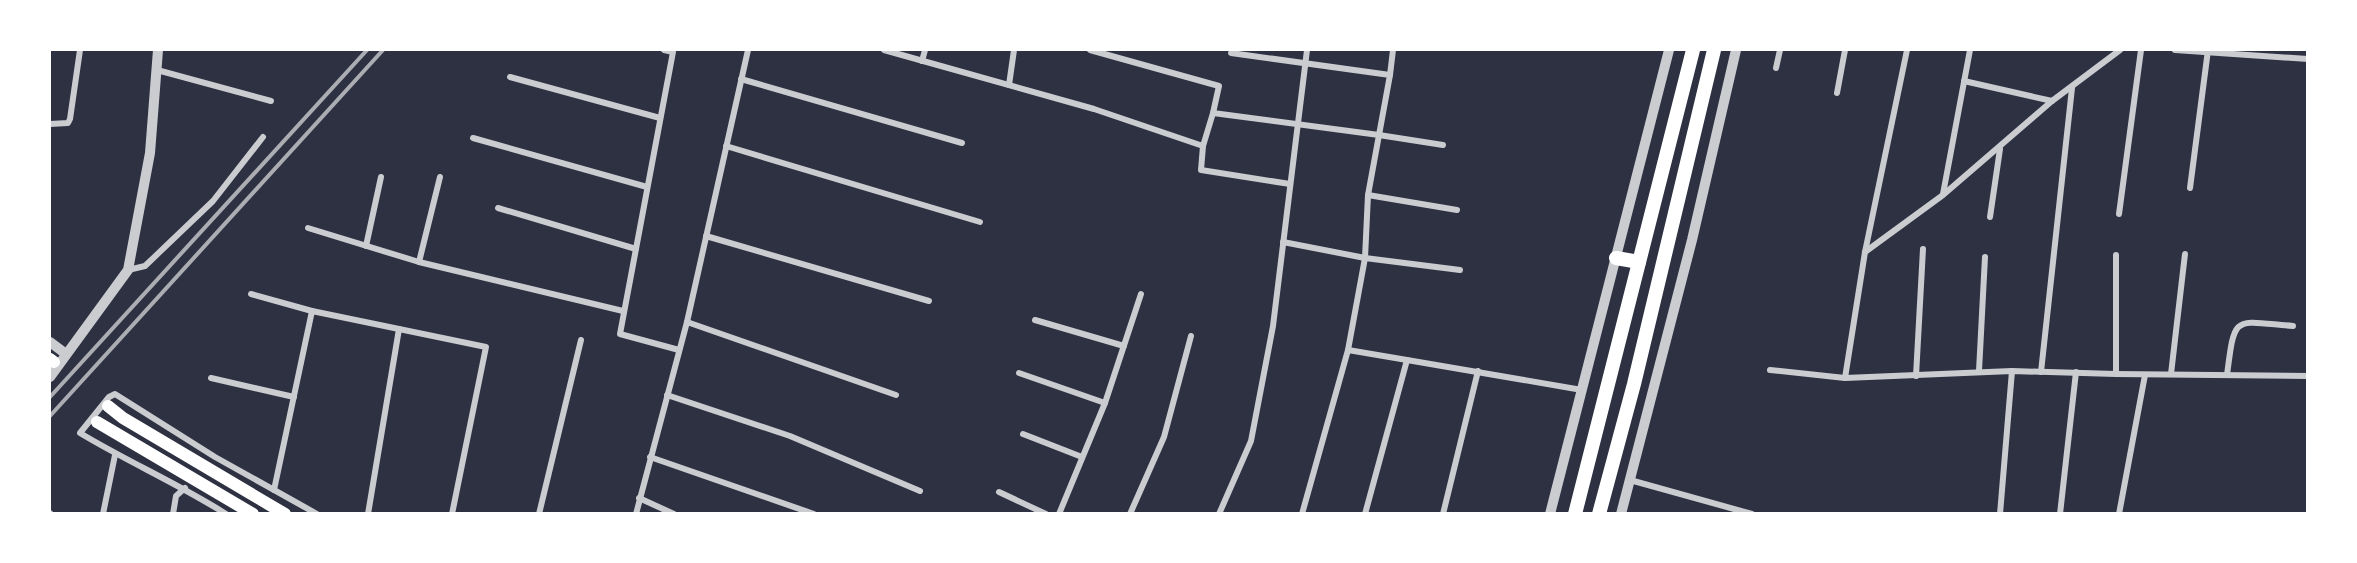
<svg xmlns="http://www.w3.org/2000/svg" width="2357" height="563" font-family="'Times New Roman',serif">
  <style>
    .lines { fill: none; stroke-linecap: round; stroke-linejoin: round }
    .minor { stroke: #caccd0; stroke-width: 6 }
    .tertiary { stroke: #caccd0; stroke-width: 10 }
    .secondary { stroke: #fff; stroke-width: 12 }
    .trunk { stroke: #fff; stroke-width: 14 }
    .rail { stroke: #abadb3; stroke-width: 4 }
  </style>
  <rect width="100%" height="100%" fill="#2d3142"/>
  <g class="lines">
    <g class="minor">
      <path d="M 664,50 L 673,52 L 620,334 L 679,350"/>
      <path d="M 884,50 L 1094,109 L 1203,146 L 1201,170 L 1290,184"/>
      <path d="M 1090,50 L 1219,86 L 1213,113 L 1379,135 L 1368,195 L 1365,258 L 1348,350 L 1302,514"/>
      <path d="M 2175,50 L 2308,59"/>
      <path d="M 1231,53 L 1390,75 L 1379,135 L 1443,145"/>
      <path d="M 922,61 L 925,50"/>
      <path d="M 1776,68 L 1780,50"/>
      <path d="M 157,70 L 271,101"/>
      <path d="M 1390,75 L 1393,50"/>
      <path d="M 510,77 L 660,118"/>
      <path d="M 741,79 L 962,143"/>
      <path d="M 1964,81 L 2052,101"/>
      <path d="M 1009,85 L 1014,50"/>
      <path d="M 1837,93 L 1845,50"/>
      <path d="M 50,124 L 68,123 L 70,119 L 80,50"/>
      <path d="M 473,138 L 647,187"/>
      <path d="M 726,146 L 980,222"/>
      <path d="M 1203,146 L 1213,113"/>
      <path d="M 2190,188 L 2208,50"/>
      <path d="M 1943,194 L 1970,50"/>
      <path d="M 1368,195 L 1457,210"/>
      <path d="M 498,208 L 636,249"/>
      <path d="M 2119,214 L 2141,50"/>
      <path d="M 1990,217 L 2000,149"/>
      <path d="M 308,228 L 419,262 L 623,311"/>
      <path d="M 706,236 L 929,301"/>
      <path d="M 1283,242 L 1365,258 L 1460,270"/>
      <path d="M 366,246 L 381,177"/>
      <path d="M 1865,252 L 1943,195 L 2052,101 L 2120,50"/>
      <path d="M 419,262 L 440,177"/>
      <path d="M 128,270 L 145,266 L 213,201 L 263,137"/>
      <path d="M 251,294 L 312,311"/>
      <path d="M 1035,320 L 1124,346"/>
      <path d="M 687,322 L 896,395"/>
      <path d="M 1348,350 L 1407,360"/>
      <path d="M 1770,370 L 1845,378 L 2012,371 L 2116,374 L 2308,376"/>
      <path d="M 1979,371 L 1985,257"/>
      <path d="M 2041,372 L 2072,88"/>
      <path d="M 1019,373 L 1105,403"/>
      <path d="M 2116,374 L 2116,255"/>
      <path d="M 2171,374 L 2185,254"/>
      <path d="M 2227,375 C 2235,313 2233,321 2293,326"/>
      <path d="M 1916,376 L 1923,249"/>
      <path d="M 211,378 L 294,397"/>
      <path d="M 1845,378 L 1865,252 L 1907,50"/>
      <path d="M 667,395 L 790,436 L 920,491"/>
      <path d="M 1023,434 L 1082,457"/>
      <path d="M 650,457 L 814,514"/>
      <path d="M 1630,480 L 1752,514"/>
      <path d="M 274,490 L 312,311 L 486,347 L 452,514"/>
      <path d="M 999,492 L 1046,514"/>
      <path d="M 639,498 L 674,514"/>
      <path d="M 50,513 L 51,514"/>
      <path d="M 103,514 L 115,455"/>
      <path d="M 173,514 L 176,496 L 185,488"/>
      <path d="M 226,514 C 179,484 128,462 80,433 L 109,397 L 115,394 L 215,457 L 317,514"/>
      <path d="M 368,514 L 399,329"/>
      <path d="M 539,514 L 581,340"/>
      <path d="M 636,514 L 687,322 L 748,50"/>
      <path d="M 1059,514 L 1105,403 L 1141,294"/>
      <path d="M 1130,514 L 1164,437 L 1191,336"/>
      <path d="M 1219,514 L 1251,441 L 1273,326 L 1307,50"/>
      <path d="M 1365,514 L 1407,360 L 1582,390"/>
      <path d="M 1443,514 L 1478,371"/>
      <path d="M 2000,514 L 2012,371"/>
      <path d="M 2060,514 L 2076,372"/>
      <path d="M 2119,514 L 2145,375"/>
    </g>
    <g class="tertiary">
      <path d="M 50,342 L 66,354"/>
      <path d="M 50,377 L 128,270 L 150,153 L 158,50"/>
      <path d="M 1550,514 L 1669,50"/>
      <path d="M 1621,514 L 1692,240 L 1736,50"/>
    </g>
    <g class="secondary">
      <path d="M 50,359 L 54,362"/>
      <path d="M 108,406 L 123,418 L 285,514"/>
      <path d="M 97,422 L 253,514"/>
    </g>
    <g class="trunk">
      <path d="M 1616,258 L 1639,262"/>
      <path d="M 1575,514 L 1693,50"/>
      <path d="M 1599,514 L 1634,384 L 1714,50"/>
    </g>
    <g class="rail">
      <path d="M 50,397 L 367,50"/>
      <path d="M 50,416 L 383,50"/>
    </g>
  </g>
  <rect width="2357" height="563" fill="none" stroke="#ffffff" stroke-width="102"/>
</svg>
